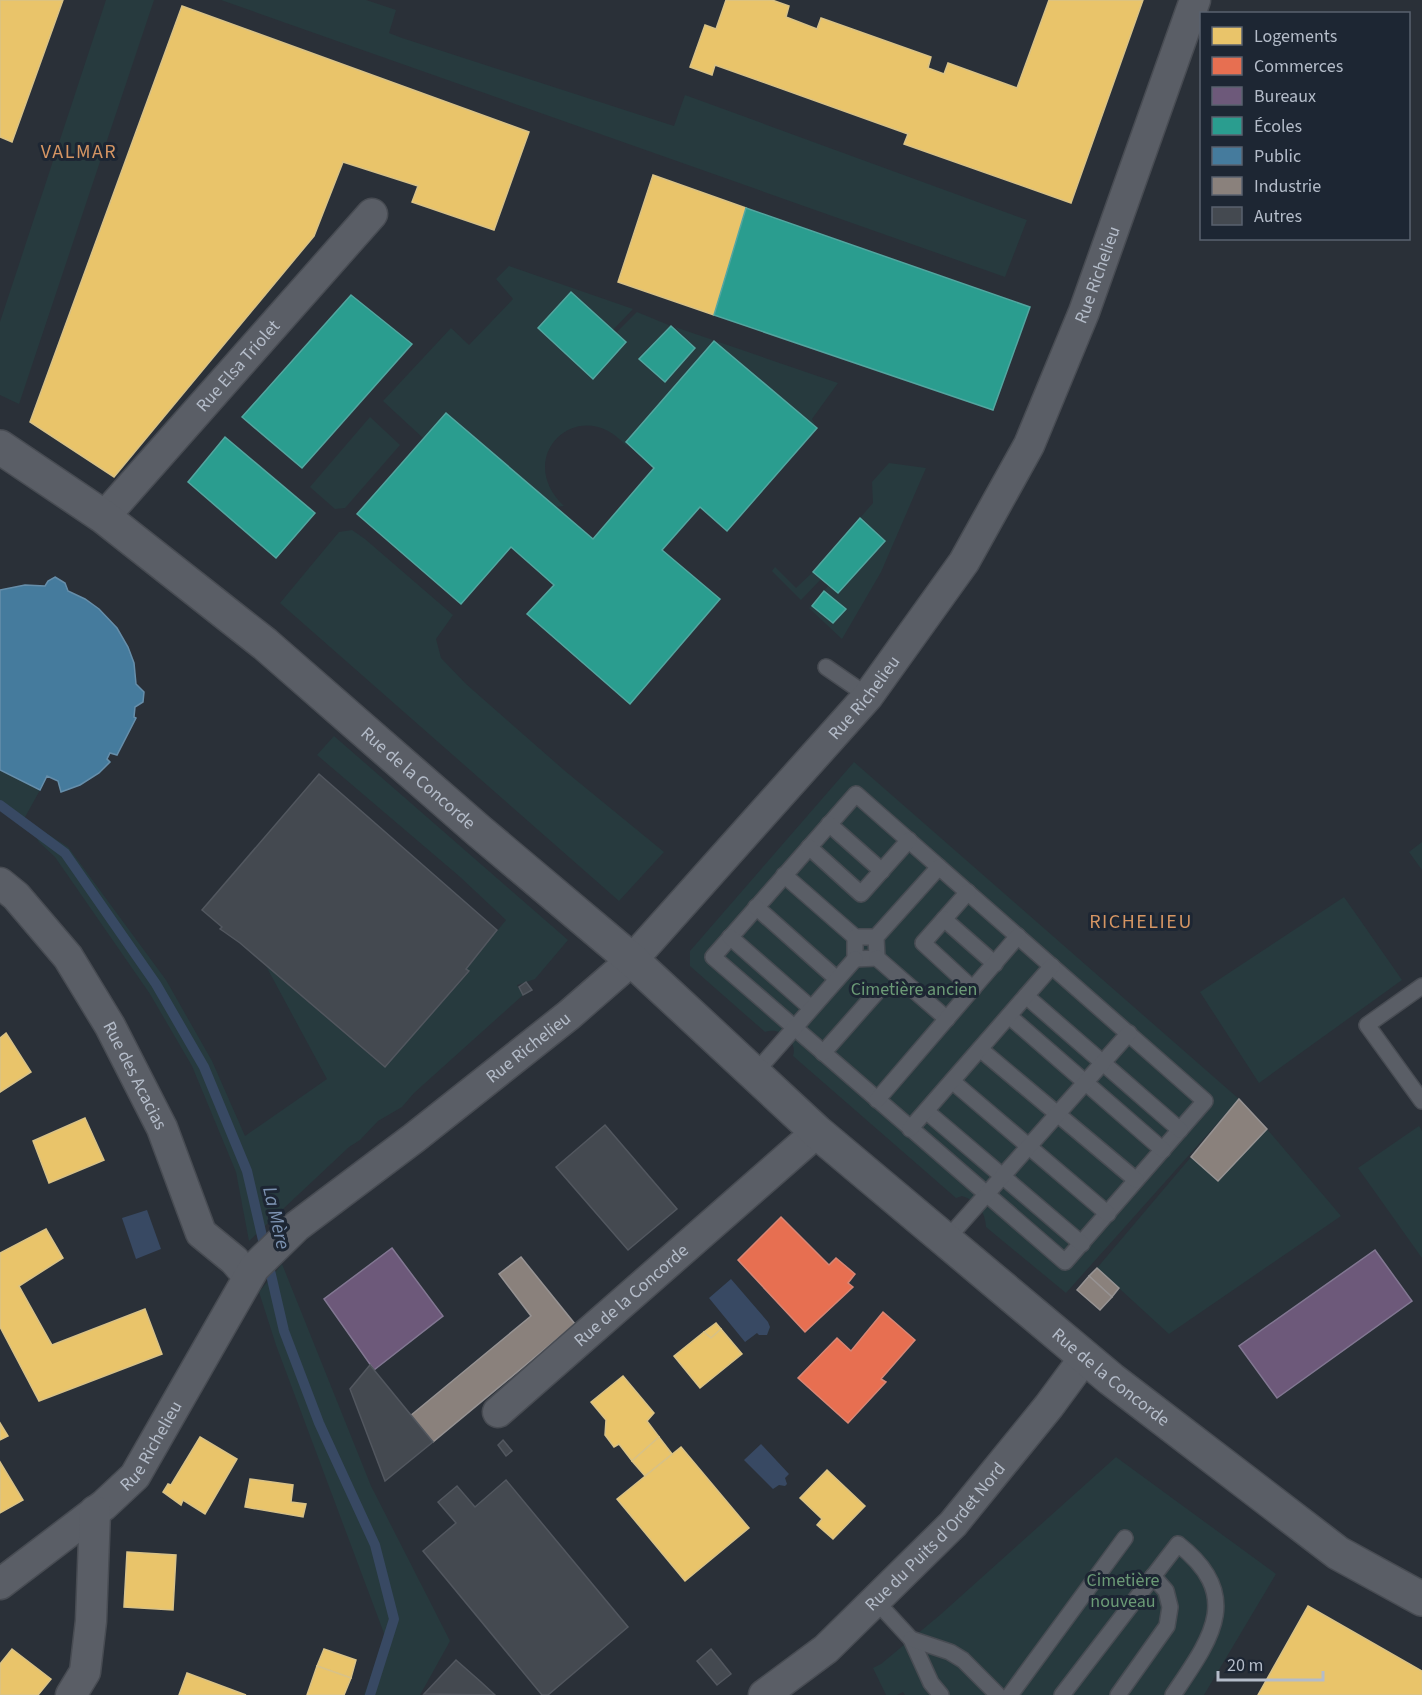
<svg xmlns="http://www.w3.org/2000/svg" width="1422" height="1695" font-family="'Source Sans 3',sans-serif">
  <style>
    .green { fill: #273a3e }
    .water { fill: #384963 }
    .homes { fill: #e9c46a; stroke: #d9c286; stroke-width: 1.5 }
    .shops { fill: #e76f51; stroke: #d88675; stroke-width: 1.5 }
    .offices { fill: #6d597a; stroke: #827792; stroke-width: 1.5 }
    .schools { fill: #2a9d8f; stroke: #53a6a0; stroke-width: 1.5 }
    .public { fill: #457b9d; stroke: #668eaa; stroke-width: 1.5 }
    .industry { fill: #8a817c; stroke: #979393; stroke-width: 1.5 }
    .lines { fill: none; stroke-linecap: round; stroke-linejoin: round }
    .stream { stroke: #384963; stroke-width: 10 }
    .building { fill: #444950; stroke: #52575f; stroke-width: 1.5 }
    .service-casing { stroke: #484c53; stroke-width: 18 }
    .minor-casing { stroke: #484c53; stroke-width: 33 }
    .tertiary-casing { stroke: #484c53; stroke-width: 36 }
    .service { stroke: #5a5e66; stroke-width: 15 }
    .minor { stroke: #5a5e66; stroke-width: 30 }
    .tertiary { stroke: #5a5e66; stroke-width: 33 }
    .labels { text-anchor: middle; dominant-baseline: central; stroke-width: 6; stroke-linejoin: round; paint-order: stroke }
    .street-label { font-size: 18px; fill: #b4bcc9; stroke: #1d2633 }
    .park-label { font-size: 18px; fill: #6b9a76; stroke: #1d2633 }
    .neighbourhood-label { font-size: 20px; letter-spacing: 1.5px; fill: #d59563; stroke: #1d2633 }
    .water-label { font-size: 20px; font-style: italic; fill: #7c92b1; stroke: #1d2633 }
  </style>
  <rect width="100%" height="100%" fill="#2a3038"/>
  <g class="green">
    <path d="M 106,0 L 154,0 L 19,404 L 0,395 L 0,322 Z"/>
    <path d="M 221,0 L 366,0 L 396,10 L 389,33 L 402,38 L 674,126 L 685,95 L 1027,220 L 1005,277 Z"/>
    <path d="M 509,266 L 633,309 L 613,330 L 571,292 L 538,328 L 593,378 L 626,343 L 616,333 L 637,312 L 671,326 L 639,359 L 664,382 L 695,348 L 675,327 L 838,383 L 812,419 L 817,428 L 714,341 L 626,442 L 627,447 C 581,391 511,456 564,506 L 555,507 L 447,413 L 423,438 L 383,401 L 451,328 L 469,345 L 513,299 L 496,279 Z"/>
    <path d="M 370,417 L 400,445 L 345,508 L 335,509 L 310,487 Z"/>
    <path d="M 889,463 L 926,468 L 881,572 L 842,639 L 809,608 L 812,606 L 832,622 L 845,609 L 824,591 L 829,585 L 838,593 L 860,518 L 873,503 L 872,482 Z"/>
    <path d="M 352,530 L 365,539 L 453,615 L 436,639 L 441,658 L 466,684 L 565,771 L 664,852 L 619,901 L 280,603 L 339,532 Z"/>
    <path d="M 775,567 L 796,588 L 813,572 L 821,579 L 801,600 L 772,571 Z"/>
    <path d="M 334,736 L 568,940 L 535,979 L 517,985 L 523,995 L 414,1093 L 402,1107 L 378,1121 L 360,1140 L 349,1147 L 249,1241 L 236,1172 L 192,1066 L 150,994 L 55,857 L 39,842 L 24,819 L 0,801 L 0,770 L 40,790 L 24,819 L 68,847 L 166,980 L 212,1061 L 245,1136 L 327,1079 L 266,966 L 383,1066 L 388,1063 L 469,972 L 466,969 L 506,920 L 459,876 L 317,755 Z"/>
    <path d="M 854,762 L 1239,1099 L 1066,1293 L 986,1227 C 985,1211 977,1201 962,1196 L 956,1198 L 793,1056 C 798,1041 780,1026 765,1032 L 690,966 L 690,951 Z"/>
    <path d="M 1422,842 L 1422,870 L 1409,852 Z"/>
    <path d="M 1344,897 L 1402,980 L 1259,1083 L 1200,992 Z"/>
    <path d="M 1419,1126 L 1422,1131 L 1422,1258 L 1358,1168 Z"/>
    <path d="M 1267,1129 L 1341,1216 L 1169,1334 L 1097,1268 L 1191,1157 L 1218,1180 Z"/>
    <path d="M 282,1264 L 371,1486 L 450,1641 L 420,1695 L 364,1695 L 385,1636 L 276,1345 L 259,1292 Z"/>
    <path d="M 1116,1457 L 1276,1574 L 1204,1695 L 905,1695 L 903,1692 L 897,1695 L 886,1695 L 873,1668 L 881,1664 L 940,1615 Z"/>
  </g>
  <g class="water">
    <path d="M 147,1210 L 161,1249 L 136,1259 L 122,1218 Z"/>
    <path d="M 731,1279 L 768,1322 L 770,1327 L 767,1335 L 759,1335 L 757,1333 L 745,1342 L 709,1298 Z"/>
    <path d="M 761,1444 L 789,1474 L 785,1478 L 787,1484 L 785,1486 L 779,1485 L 773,1489 L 744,1460 Z"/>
  </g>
  <g class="homes">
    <path d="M 0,0 L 63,0 L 12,142 L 0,137 Z"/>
    <path d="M 726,0 L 772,0 L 789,6 L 786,17 L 817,29 L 821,18 L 931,57 L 928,68 L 944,74 L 948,63 L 1017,88 L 1049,0 L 1143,0 L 1071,203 L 904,144 L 908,134 L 715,65 L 712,75 L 690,67 L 705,25 L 716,29 Z"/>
    <path d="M 182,6 L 529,132 L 494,230 L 412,202 L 418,186 L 343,162 L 314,236 L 114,477 L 30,422 Z"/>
    <path d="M 653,175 L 746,208 L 714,315 L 618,282 Z"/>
    <path d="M 6,1033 L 31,1072 L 0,1092 L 0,1038 Z"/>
    <path d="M 85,1118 L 104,1160 L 49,1183 L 33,1141 Z"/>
    <path d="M 46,1229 L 63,1258 L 19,1286 L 52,1345 L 145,1309 L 162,1354 L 39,1401 L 0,1327 L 0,1253 Z"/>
    <path d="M 716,1323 L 721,1329 L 711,1338 L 704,1332 Z"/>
    <path d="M 721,1329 L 742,1354 L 700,1388 L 674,1356 L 704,1332 L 711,1338 Z"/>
    <path d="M 623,1376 L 654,1413 L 647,1421 L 659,1437 L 632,1461 L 619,1444 L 614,1447 L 605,1435 L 606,1420 L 591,1402 Z"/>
    <path d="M 0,1423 L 8,1436 L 0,1440 Z"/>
    <path d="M 200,1437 L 237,1459 L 205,1514 L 183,1500 L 181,1505 L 163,1492 L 168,1484 L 171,1485 Z"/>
    <path d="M 659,1437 L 672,1454 L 645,1476 L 632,1461 Z"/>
    <path d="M 681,1447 L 749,1528 L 685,1581 L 617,1499 Z"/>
    <path d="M 0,1462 L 23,1500 L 0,1513 Z"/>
    <path d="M 827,1470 L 865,1506 L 833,1539 L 817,1525 L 822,1519 L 800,1498 Z"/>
    <path d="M 250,1479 L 293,1485 L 291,1502 L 306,1504 L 303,1517 L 245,1507 Z"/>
    <path d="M 127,1552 L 176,1555 L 173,1610 L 124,1607 Z"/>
    <path d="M 1308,1606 L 1422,1671 L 1422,1695 L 1258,1695 Z"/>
    <path d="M 12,1649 L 51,1679 L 38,1695 L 0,1695 L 0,1664 Z"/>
    <path d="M 324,1649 L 356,1660 L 351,1678 L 317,1666 Z"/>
    <path d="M 317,1666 L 351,1678 L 344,1695 L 307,1695 Z"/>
    <path d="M 187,1673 L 246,1695 L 179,1695 Z"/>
  </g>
  <g class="shops">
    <path d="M 781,1217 L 829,1265 L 836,1258 L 855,1274 L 848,1283 L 853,1287 L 805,1332 L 738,1260 Z"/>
    <path d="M 883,1312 L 915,1340 L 881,1379 L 886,1382 L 848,1423 L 798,1378 L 837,1338 L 851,1351 Z"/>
  </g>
  <g class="offices">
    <path d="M 392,1248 L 443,1316 L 374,1370 L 324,1299 Z"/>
    <path d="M 1375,1250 L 1412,1301 L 1277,1398 L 1239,1346 Z"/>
  </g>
  <g class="schools">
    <path d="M 746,208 L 1030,307 L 993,410 L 714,315 Z"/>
    <path d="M 571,292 L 626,342 L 593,379 L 538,328 Z"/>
    <path d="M 351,295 L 412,344 L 302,468 L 242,417 Z"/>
    <path d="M 671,326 L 695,348 L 665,382 L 639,359 Z"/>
    <path d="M 714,341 L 817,428 L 727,531 L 700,507 L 662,550 L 720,599 L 630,704 L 527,614 L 554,585 L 511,547 L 461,604 L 357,514 L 446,413 L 593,539 L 654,468 L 626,442 Z"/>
    <path d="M 225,437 L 315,513 L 276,558 L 188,482 Z"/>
    <path d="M 860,518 L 885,541 L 838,593 L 813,572 Z"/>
    <path d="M 824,591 L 846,609 L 833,623 L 812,606 Z"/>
  </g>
  <path class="public" d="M 55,577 L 65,583 L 68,591 L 85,599 L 99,609 L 117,628 L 128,647 L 134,663 L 136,684 L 144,692 L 143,702 L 135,707 L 134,717 L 136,718 L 117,755 L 110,753 L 107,759 L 110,762 L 99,773 L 80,785 L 61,792 L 58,781 L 47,776 L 40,790 L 0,770 L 0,590 L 25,585 L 45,586 L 48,581 Z"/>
  <g class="industry">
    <path d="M 1239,1099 L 1267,1129 L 1218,1181 L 1191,1157 Z"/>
    <path d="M 521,1257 L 575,1324 L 433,1442 L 410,1416 L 531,1316 L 499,1274 Z"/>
    <path d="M 1097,1268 L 1119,1288 L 1112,1297 L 1089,1276 Z"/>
    <path d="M 1089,1276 L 1112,1297 L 1100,1310 L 1077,1290 Z"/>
  </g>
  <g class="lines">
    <path class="stream" d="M 0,805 L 65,853 L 156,984 L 204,1067 L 247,1171 L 284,1331 L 319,1423 L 375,1545 L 394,1619 L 370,1695"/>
  </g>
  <g class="building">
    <path d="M 319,774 L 497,930 L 466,969 L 469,971 L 385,1067 L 240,943 L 223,931 L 220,929 L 222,927 L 202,910 Z"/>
    <path d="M 526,982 L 532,990 L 523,995 L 519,987 Z"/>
    <path d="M 605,1125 L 677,1209 L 628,1250 L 556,1167 Z"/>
    <path d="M 370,1365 L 433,1442 L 385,1481 L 350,1389 Z"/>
    <path d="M 503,1440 L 512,1451 L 506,1456 L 498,1445 Z"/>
    <path d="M 506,1480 L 628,1627 L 548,1695 L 542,1695 L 423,1551 L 456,1523 L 438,1502 L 457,1486 L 475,1507 Z"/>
    <path d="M 711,1649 L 731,1674 L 717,1685 L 697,1661 Z"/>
    <path d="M 456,1660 L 481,1682 L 495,1695 L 424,1694 Z"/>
  </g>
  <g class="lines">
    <defs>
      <g id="service">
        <path d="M 826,667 L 868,696"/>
        <path d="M 856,794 L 1205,1101 L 1065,1262 L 713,957 Z"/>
        <path d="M 829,824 L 882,871"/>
        <path d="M 809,847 L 861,894 L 909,840"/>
        <path d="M 784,875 L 855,937"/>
        <path d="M 968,892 L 923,943 L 973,989"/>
        <path d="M 756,907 L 837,979"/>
        <path d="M 944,919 L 995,964"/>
        <path d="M 730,937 L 811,1008"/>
        <path d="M 876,937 L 855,937 L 855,959 L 877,958 L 876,937 L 939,867"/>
        <path d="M 877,958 L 947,1019"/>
        <path d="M 1422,986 L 1367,1025 L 1422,1101"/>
        <path d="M 1026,996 L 1180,1130"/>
        <path d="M 1009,1016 L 1163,1150"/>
        <path d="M 980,1049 L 1136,1180"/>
        <path d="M 823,1053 L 876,993"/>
        <path d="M 754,1074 L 855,959"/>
        <path d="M 952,1081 L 1108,1214"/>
        <path d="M 877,1100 L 1018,936"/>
        <path d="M 926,1111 L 1082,1244"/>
        <path d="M 910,1129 L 1052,966"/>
        <path d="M 946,1240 L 1129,1033"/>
        <path d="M 875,1600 L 911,1639 L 931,1683 L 941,1695"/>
        <path d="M 911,1639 L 950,1652 L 963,1660 L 998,1695"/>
        <path d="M 1010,1695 L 1125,1538"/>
        <path d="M 1062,1695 L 1178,1544 C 1245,1596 1210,1640 1173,1695"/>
        <path d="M 1118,1695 L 1167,1626 L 1170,1607 L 1166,1591 L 1153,1576"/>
      </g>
      <g id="minor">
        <path id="s1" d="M 104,517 L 372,214"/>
        <path id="s2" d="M 0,883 L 16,896 L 68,957 L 110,1026 L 162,1128 L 201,1233 L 234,1260 L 248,1276"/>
        <path id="s3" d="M 498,1412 L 817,1132"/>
        <path id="s4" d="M 0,1584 L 104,1505 L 135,1476 L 254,1268 L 297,1226 L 414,1138 L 569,1015 L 632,960 L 868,696 L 964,562 L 1029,445 L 1084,312 L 1195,0"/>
        <path d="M 71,1695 L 85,1672 L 91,1621 L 95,1511"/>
        <path id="s5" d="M 764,1695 L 826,1649 L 953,1524 L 1049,1406 L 1085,1357"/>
      </g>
      <g id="tertiary">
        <path id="s6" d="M 0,447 L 104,517 L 265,644 L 479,831 L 632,960 L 817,1132 L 1111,1379 L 1338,1553 L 1422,1599"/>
      </g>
    </defs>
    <use href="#service" class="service-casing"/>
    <use href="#minor" class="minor-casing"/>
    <use href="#tertiary" class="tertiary-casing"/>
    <use href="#service" class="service"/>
    <use href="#minor" class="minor"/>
    <use href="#tertiary" class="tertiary"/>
  </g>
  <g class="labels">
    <g class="street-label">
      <text stroke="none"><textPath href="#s4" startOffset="1737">Rue Richelieu</textPath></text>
      <text stroke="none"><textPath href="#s1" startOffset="202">Rue Elsa Triolet</textPath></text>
      <text stroke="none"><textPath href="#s4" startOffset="1251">Rue Richelieu</textPath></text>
      <text stroke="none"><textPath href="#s6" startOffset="534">Rue de la Concorde</textPath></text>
      <text stroke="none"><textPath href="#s4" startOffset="765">Rue Richelieu</textPath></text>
      <text stroke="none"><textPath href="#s2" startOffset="237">Rue des Acacias</textPath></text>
      <text stroke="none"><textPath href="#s3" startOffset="177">Rue de la Concorde</textPath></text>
      <text stroke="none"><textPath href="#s6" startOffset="1450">Rue de la Concorde</textPath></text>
      <text stroke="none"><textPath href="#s4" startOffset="207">Rue Richelieu</textPath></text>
      <text stroke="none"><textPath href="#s5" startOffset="234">Rue du Puits d'Ordet Nord</textPath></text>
    </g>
    <g class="park-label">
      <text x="914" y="989">Cimetière ancien</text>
      <text x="1123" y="1580">Cimetière<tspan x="1123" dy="21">nouveau</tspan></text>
    </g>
    <g class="neighbourhood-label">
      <text x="79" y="152">VALMAR</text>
      <text x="1141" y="922">RICHELIEU</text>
    </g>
    <g class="water-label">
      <text transform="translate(276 1218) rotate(77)">La Mère</text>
    </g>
  </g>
  <rect x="1200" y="12" width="210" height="228" fill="#1d2633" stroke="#59626f" stroke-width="1.5"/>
  <rect x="1212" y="27" width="30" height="18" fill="#e9c46a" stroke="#59626f" stroke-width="1.5"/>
  <text x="1254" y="42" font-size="18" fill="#b4bcc9">Logements</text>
  <rect x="1212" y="57" width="30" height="18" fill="#e76f51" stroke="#59626f" stroke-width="1.5"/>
  <text x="1254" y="72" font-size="18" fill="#b4bcc9">Commerces</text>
  <rect x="1212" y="87" width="30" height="18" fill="#6d597a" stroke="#59626f" stroke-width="1.5"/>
  <text x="1254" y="102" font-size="18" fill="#b4bcc9">Bureaux</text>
  <rect x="1212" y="117" width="30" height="18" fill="#2a9d8f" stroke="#59626f" stroke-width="1.5"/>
  <text x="1254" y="132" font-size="18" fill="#b4bcc9">Écoles</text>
  <rect x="1212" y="147" width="30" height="18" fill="#457b9d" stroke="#59626f" stroke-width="1.5"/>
  <text x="1254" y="162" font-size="18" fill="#b4bcc9">Public</text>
  <rect x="1212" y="177" width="30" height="18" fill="#8a817c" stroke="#59626f" stroke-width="1.5"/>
  <text x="1254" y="192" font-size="18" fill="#b4bcc9">Industrie</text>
  <rect x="1212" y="207" width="30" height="18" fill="#444950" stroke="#59626f" stroke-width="1.5"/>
  <text x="1254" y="222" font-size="18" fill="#b4bcc9">Autres</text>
  <path d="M1218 1671v9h105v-9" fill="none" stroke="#b4bcc9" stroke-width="3"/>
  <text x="1227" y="1671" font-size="18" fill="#b4bcc9" stroke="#1d2633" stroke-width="4.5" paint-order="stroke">20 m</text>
</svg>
